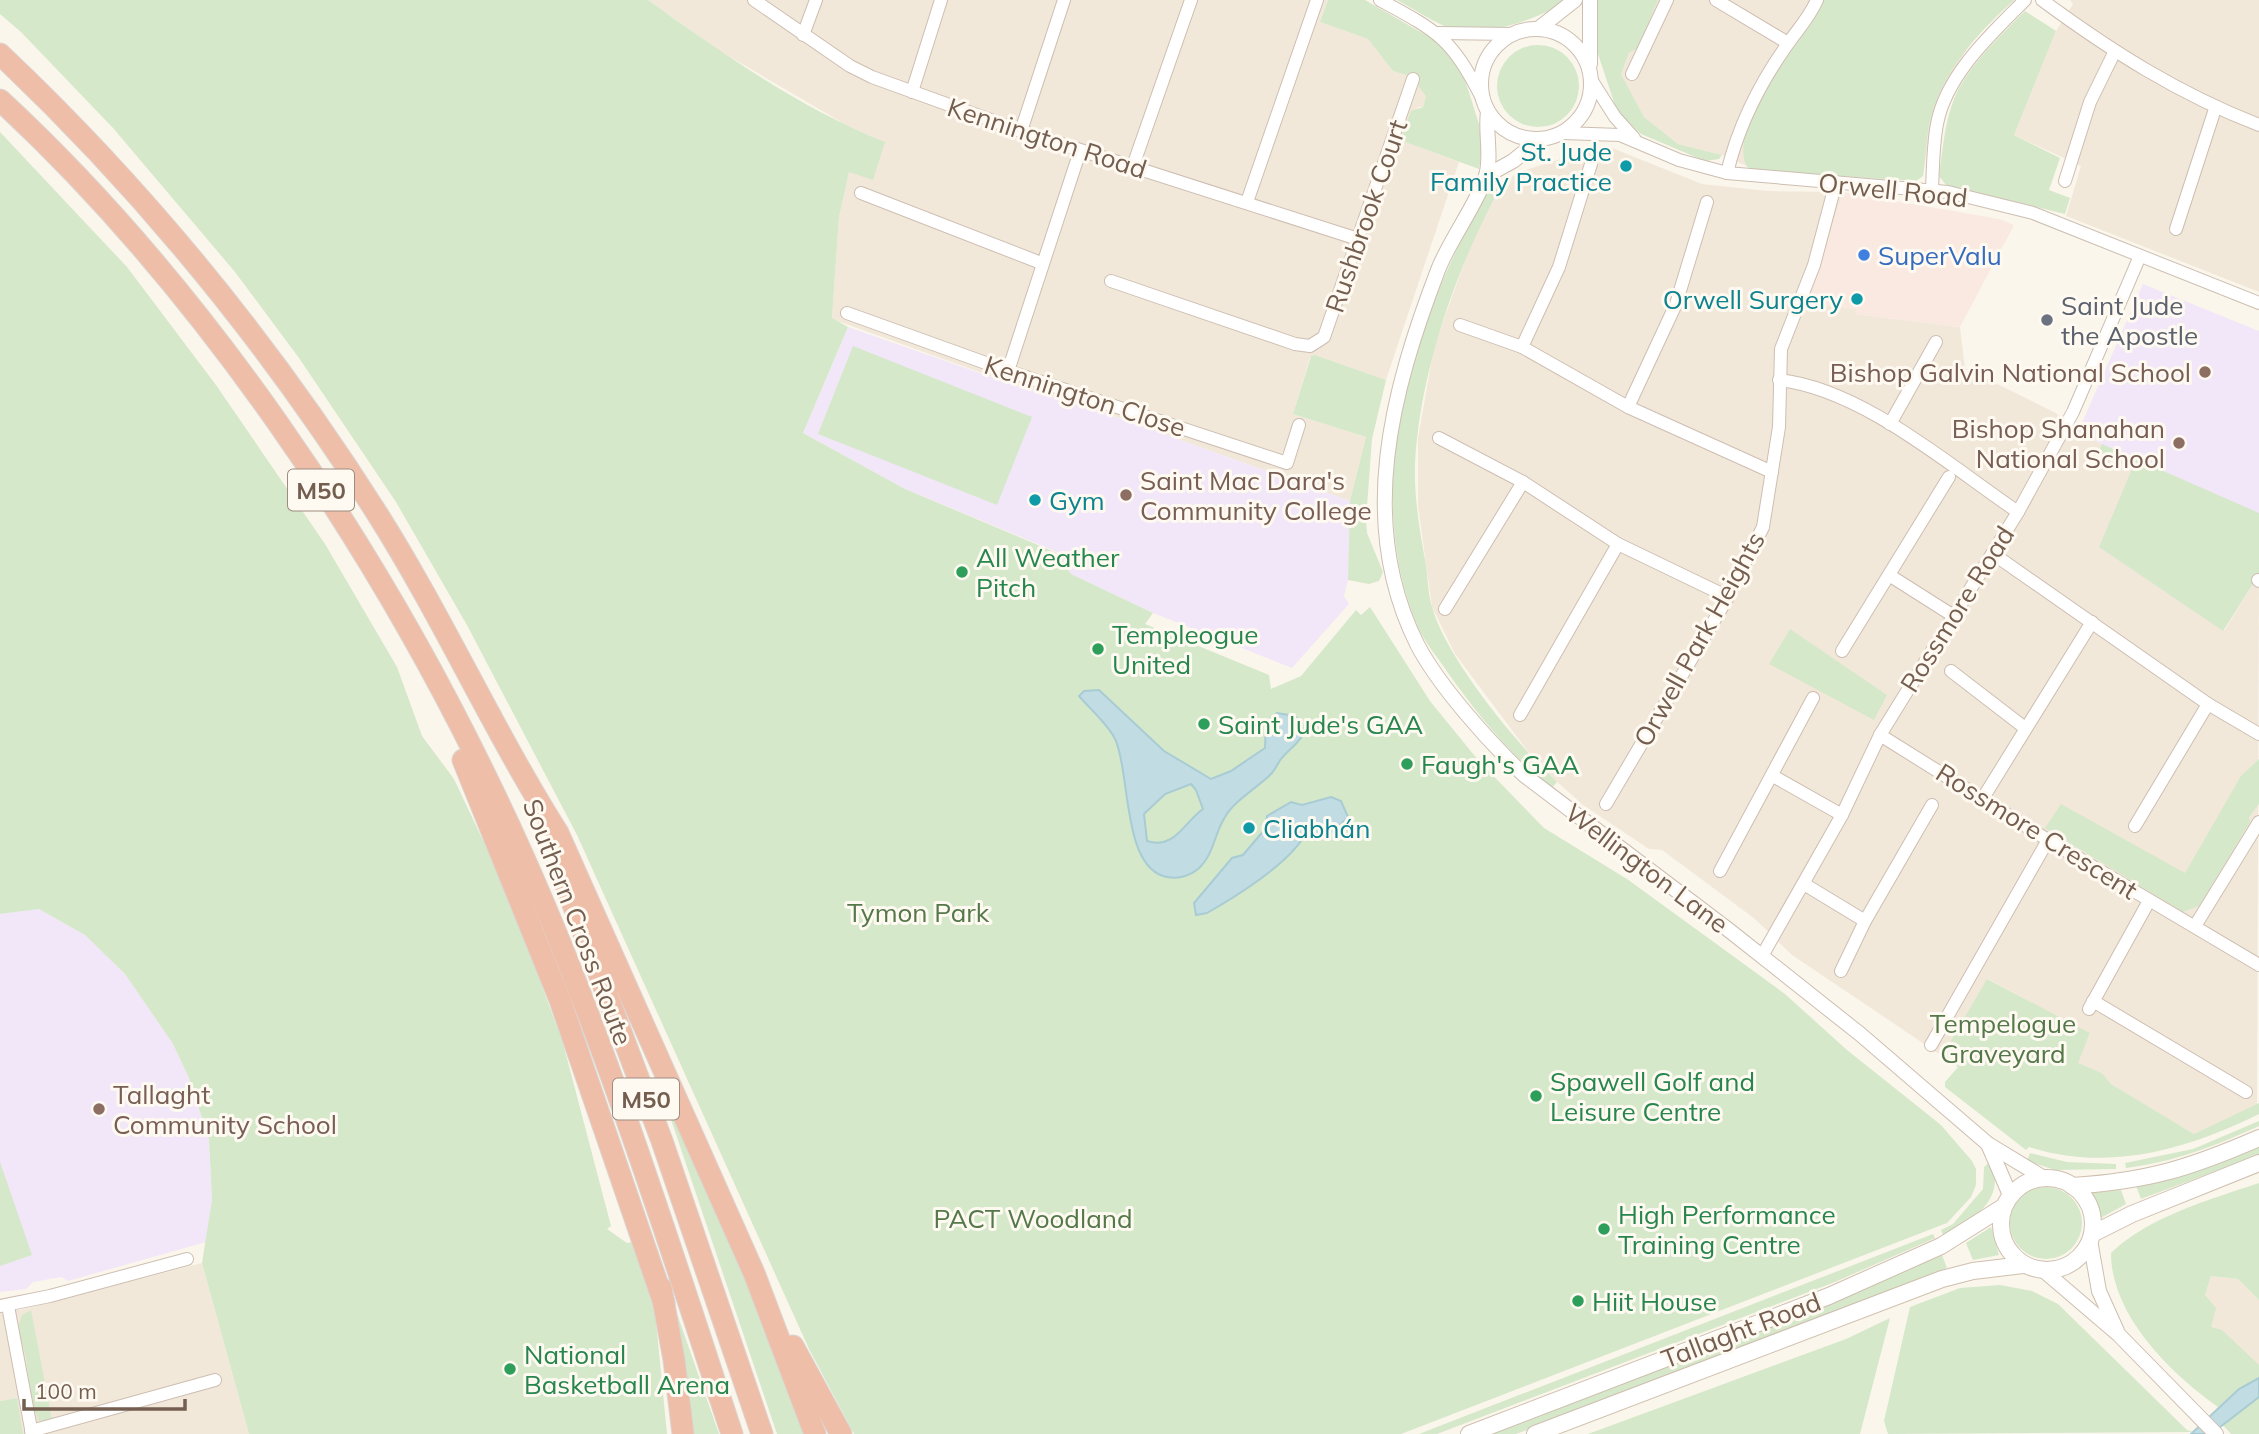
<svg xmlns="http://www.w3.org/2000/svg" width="2259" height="1434" font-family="Mulish,sans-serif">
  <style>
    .residential { fill: #f2e8da; fill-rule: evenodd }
    .commercial { fill: #fae9e0 }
    .education { fill: #f2e7f8 }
    .green { fill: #d5e8ca }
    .water { fill: #c1dde3; stroke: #a8cbd4; stroke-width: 2; fill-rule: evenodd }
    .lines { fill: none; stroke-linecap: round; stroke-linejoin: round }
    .minor-casing { stroke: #cdbeb1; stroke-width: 14 }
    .tertiary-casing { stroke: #cdbeb1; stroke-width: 16 }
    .secondary-casing { stroke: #cfbfaf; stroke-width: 18 }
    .motorway-casing { stroke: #dbd5d2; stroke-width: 23 }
    .minor { stroke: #fff; stroke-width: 12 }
    .tertiary { stroke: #fff; stroke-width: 14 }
    .secondary { stroke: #fff; stroke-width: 16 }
    .motorway { stroke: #efbea8; stroke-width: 21 }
    .culture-dot { fill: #0f9aa8; stroke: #fef9f1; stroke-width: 2.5 }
    .shop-dot { fill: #3f7fe0; stroke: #fef9f1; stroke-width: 2.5 }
    .worship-dot { fill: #6b7280; stroke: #fef9f1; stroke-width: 2.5 }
    .education-dot { fill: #8d6e63; stroke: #fef9f1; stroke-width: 2.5 }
    .leisure-dot { fill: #2e9e5b; stroke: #fef9f1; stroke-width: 2.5 }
    .labels { text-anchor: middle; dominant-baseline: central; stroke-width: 6; stroke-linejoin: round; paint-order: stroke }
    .shield { fill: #fef9f1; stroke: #9d8c80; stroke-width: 2 }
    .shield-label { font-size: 24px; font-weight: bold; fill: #745e50 }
    .street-label { font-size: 26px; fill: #745e50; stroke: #fef9f1 }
    .culture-label { font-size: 26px; fill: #0d838f; stroke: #fef9f1; text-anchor: end }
    .shop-label { font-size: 26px; fill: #366cbe; stroke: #fef9f1; text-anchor: start }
    .worship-label { font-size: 26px; fill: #5b616d; stroke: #fef9f1; text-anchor: start }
    .education-label { font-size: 26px; fill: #785e54; stroke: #fef9f1; text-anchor: end }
    .leisure-label { font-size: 26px; fill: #27864d; stroke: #fef9f1; text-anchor: start }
    .park-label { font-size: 26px; fill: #547849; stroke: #fef9f1 }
  </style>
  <rect width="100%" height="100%" fill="#fbf6eb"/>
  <g class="residential">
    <path d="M 648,0 L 1328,0 L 1320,22 L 1368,39 L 1393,71 L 1421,79 L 1426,96 L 1423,107 L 1418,107 L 1401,140 L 1459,162 L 1386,380 L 1315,355 L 1310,357 L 1293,414 L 1366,437 L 1350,501 L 1066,399 L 1026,389 L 832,319 L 839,217 L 849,172 L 884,142 L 853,129 L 720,51 Z"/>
    <path d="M 1658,0 L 2014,0 L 1978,32 L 1949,77 L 1933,111 L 1923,176 L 1916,181 L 1758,171 L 1722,155 L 1678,144 L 1644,117 L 1621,74 L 1629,53 L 1638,48 Z"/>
    <path d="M 2070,0 L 2259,0 L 2259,292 L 2066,216 L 2081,166 L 2014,135 L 2056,31 L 2073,4 Z"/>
    <path d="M 1612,148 L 1702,184 L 1768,191 L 1843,192 L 1810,303 L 1856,309 L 1856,314 L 1960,327 L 1965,368 L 2056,413 L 2072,430 L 2102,444 L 2098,453 L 2132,469 L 2224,631 L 2259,574 L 2257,1107 L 2194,1134 L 2111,1084 L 2102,1073 L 2077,1063 L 2090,1034 L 1988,979 L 1942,1056 L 1792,955 L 1755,919 L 1662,850 L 1649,849 L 1583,805 L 1538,765 L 1455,654 L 1432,607 L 1418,506 L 1418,438 L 1434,347 L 1472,241 L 1504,182 L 1519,172 L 1583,152 Z"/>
    <path d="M 202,1263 L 249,1434 L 21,1434 L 17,1398 L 0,1401 L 0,1310 L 20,1310 ZM 26,1358 L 52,1420 L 31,1401 Z"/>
    <path d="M 2211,1276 L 2238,1279 L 2259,1300 L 2259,1365 L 2211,1327 L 2205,1295 Z"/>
  </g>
  <path class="commercial" d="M 1843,192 L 1999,219 L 2014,225 L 1960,327 L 1855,314 L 1856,309 L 1809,303 Z"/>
  <g class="education">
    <path d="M 2143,284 L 2259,331 L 2259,574 L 2223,631 L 2099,547 L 2132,469 L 2098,453 L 2102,444 L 2078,432 Z"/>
    <path d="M 848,327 L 1026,389 L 1066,399 L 1350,501 L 1348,580 L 1344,596 L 1349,604 L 1292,668 L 1153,613 L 1071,574 L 1057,552 L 905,489 L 803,433 Z"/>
    <path d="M 39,909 L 85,935 L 125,974 L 173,1044 L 189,1078 L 209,1139 L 212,1200 L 206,1242 L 68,1281 L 61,1277 L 33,1282 L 26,1289 L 0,1292 L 0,914 Z"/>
  </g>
  <g class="green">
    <path d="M 0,0 L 648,0 C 722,53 800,108 885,142 L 873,180 L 849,172 L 839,217 L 832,318 L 848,327 L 803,433 L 905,489 L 1057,553 L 1071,574 L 1153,613 L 1145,624 L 1269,675 L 1271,689 L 1301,676 L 1356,610 L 1361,615 L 1370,607 L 1430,701 L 1478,760 L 1544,828 L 1627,879 L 1785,994 L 1847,1050 L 1941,1125 L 1972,1161 L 1976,1169 L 1976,1185 L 1971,1197 L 1947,1223 L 1401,1434 L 854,1434 L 809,1349 L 577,835 L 468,627 L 396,502 L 299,358 L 235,272 L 113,128 L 21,32 L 0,14 Z"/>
    <path d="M 1328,0 L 1365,0 L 1445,46 L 1465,80 L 1479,124 L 1482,150 L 1479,169 L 1400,140 L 1411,111 L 1423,107 L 1426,96 L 1418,86 L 1420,79 L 1393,71 L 1368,39 L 1320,22 Z"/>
    <path d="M 1397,0 L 1570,0 C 1544,16 1486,38 1456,30 C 1435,24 1416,10 1397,0 Z"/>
    <path d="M 1596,0 L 1658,0 L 1638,48 L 1629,53 L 1621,74 L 1644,117 L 1678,144 L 1722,155 L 1719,159 L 1705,161 L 1641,134 L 1617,111 L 1594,42 Z"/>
    <path d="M 1824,0 L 2014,0 C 1981,30 1947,66 1933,110 C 1926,130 1926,155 1923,176 L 1916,181 L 1758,171 L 1747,167 C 1725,125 1806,39 1824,0 Z"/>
    <path d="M 2025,11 L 2056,31 L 2014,135 L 2060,158 L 2049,190 L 2070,198 L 2065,214 L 1946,185 L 1939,176 C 1943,148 1945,116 1958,90 C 1974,60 2001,35 2025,11 Z"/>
    <circle cx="1538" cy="86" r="41"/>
    <path d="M 0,132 L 127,267 L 216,385 L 325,544 L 397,667 L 422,736 L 454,779 L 508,893 L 563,1043 L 611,1226 L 607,1229 L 627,1243 L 637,1241 L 655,1311 L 667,1434 L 249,1434 L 202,1263 L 212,1200 L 209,1139 L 189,1078 L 173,1044 L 125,974 L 85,935 L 39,909 L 0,914 Z"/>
    <path d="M 1491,185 L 1500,189 C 1456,266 1419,376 1415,465 C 1414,498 1420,533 1426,565 C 1428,579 1428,594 1432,607 C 1446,658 1518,746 1557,782 L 1552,788 C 1509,754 1477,714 1446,670 C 1435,654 1422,639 1415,620 C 1359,479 1418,310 1491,185 Z"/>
    <path d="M 853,346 L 1032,417 L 997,505 L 818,434 Z"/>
    <path d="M 1315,355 L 1386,380 L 1372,439 L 1366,520 L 1367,533 L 1383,572 L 1379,581 L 1369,584 L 1348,580 L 1350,501 L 1366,437 L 1293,414 L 1311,356 Z"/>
    <path d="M 2102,444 L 2259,513 L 2259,574 L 2223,631 L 2099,547 L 2132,469 L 2098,453 Z"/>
    <path d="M 1790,629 L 1887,695 L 1874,720 L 1769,664 Z"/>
    <path d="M 2259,759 L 2259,804 L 2249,817 L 2250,822 L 2199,906 L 2183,912 L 2045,828 L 2061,804 L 2185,873 L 2241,776 Z"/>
    <path d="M 1987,979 L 2090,1033 L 2078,1063 L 2102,1073 L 2111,1084 L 2194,1134 L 2259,1103 L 2259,1114 C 2186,1150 2109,1172 2029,1147 L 2026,1150 L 1945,1087 L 1945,1082 L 1958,1067 L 1942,1056 Z"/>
    <path d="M 654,1069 L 703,1176 L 809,1434 L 777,1434 Z"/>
    <path d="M 2259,1121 L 2259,1126 C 2215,1146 2174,1162 2126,1168 L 2125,1163 L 2193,1149 Z"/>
    <path d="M 2259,1145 L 2259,1155 L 2141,1199 L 2136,1186 L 2190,1173 Z"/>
    <path d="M 2030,1153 L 2067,1162 L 2116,1164 L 2116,1169 L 2055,1170 L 2027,1161 Z"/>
    <path d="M 0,1162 L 32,1255 L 0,1266 Z"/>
    <path d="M 1990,1162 C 2008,1197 1973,1222 1943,1235 L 1941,1230 L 1953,1224 L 1983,1189 L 1984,1167 Z"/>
    <path d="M 2259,1183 L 2259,1300 L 2238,1279 L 2211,1276 L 2205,1295 L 2216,1308 L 2211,1327 L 2222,1330 L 2259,1365 L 2259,1434 L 2231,1434 L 2212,1413 L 2218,1407 C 2170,1373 2111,1315 2111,1253 C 2150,1216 2209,1200 2259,1183 Z"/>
    <circle cx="2046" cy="1223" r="36"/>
    <path d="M 2121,1190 L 2126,1204 L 2099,1219 L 2095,1201 L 2089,1193 Z"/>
    <path d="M 1991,1227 L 1999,1255 L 1973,1260 L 1966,1243 Z"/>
    <path d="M 1933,1234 L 1935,1238 L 1835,1282 L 1437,1434 L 1419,1434 Z"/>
    <path d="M 1942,1255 L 1947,1268 L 1516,1434 L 1485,1434 L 1831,1301 Z"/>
    <path d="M 667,1285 L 719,1434 L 690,1434 Z"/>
    <path d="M 2000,1285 L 2032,1291 L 2058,1304 L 2187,1430 L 2193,1432 L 1888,1434 L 1884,1421 L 1910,1307 L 1960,1288 Z"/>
    <path d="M 31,1310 L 52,1420 L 39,1421 L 31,1401 L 26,1358 L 18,1327 L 22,1315 Z"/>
    <path d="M 1890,1318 L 1860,1434 L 1588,1434 L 1846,1339 Z"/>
    <path d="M 17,1398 L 23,1434 L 0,1434 L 0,1401 Z"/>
  </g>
  <g class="water">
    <path d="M 1099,690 L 1164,751 L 1211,779 L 1231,771 L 1265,748 L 1266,723 L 1277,713 L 1295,716 C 1316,734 1292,745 1282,758 C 1279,760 1276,769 1271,774 C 1257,788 1235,800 1225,817 C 1214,834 1214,855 1198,869 C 1188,877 1175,880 1163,876 C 1123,863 1130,775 1116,741 C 1109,725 1090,709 1079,696 L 1084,691 ZM 1191,784 L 1196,790 L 1203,809 C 1184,822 1175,850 1147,841 L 1144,814 L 1165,794 Z"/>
    <path d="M 1331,797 L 1341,801 L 1348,817 L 1334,831 L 1303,838 C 1286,865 1237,896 1207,913 L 1196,915 L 1194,903 L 1232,858 L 1243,855 L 1265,829 L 1267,816 L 1291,802 L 1302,805 Z"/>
    <path d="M 2259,1378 L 2259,1397 L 2211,1434 L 2191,1434 L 2239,1389 Z"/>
  </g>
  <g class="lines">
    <defs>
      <g id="minor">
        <path d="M 754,0 L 850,66 L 872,77 L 1021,131 L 1358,239"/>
        <path d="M 1380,0 C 1439,32 1451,38 1482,98"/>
        <path d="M 1716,0 L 1788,43"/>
        <path d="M 2042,0 C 2111,51 2179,94 2259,125"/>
        <path d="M 1438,33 L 1513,34"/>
        <path d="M 803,35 L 816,0"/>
        <path d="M 1632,74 L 1667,0"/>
        <path d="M 1592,81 L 1615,117 L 1634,138"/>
        <path d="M 912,92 L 941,0"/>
        <path d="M 1021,131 L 1064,0"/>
        <path d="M 1563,133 L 1620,135 L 1679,160 L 1727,173 L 1948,192 L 2033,213 L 2259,303"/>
        <path d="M 1133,166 L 1191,0"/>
        <path d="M 1727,173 C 1738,127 1760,83 1787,45 C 1798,29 1809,18 1817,0"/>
        <path d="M 2065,181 L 2090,102 L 2114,53"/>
        <path d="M 1932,189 C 1933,168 1933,145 1937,124 C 1946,75 1992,33 2025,0"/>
        <path d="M 861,193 L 1041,263"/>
        <path d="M 1247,202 L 1317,0"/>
        <path d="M 2176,229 L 2215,109"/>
        <path d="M 1111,281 L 1295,344 L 1310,346 L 1324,337 L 1413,79"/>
        <path d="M 847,313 L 1008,371 L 1287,463 L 1299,425"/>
        <path d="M 1460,325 L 1522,347 L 1628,407 L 1772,472"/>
        <path d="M 1522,347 L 1559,267 L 1591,164"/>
        <path d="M 1008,371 L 1080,151"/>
        <path d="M 1779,380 C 1862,389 1950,466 2018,512"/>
        <path d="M 1628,407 L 1676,304 L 1707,202"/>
        <path d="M 1890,424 L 1936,342"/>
        <path d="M 1439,438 L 1523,482 L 1618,544 L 1728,597"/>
        <path d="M 1999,558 L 2208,704 L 2259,734"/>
        <path d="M 1889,575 L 1952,615"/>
        <path d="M 2258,580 L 2259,581"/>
        <path d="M 1445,609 L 1523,482"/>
        <path d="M 1842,651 L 1949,477"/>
        <path d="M 1951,671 L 2025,728"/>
        <path d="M 1520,715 L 1618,544"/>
        <path d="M 1880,735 L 2048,840 L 2259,965"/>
        <path d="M 1773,776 L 1842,815"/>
        <path d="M 1983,798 L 2092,622"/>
        <path d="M 1606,804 L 1728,597 L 1763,527 L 1779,427 L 1781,349 L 1814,265 L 1836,182"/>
        <path d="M 2135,826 L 2208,704"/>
        <path d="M 1720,871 L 1813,698"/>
        <path d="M 1804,884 L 1865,921"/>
        <path d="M 2195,926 L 2259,822"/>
        <path d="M 1762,956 L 1842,815 L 1880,735 L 2018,512 L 2073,412 L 2140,256"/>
        <path d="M 1841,971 L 1865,921 L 1932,805"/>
        <path d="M 2093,1001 L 2246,1092"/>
        <path d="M 2089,1009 L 2149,901"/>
        <path d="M 1931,1045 L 2048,840"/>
        <path d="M 0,1306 L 50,1296 L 187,1259"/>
        <path d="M 8,1306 L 32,1434"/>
        <path d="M 31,1431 L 215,1380"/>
      </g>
      <g id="tertiary">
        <circle cx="1536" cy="84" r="55"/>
        <path d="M 1538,29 L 1575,0"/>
        <path d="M 1590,64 L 1590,0"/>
        <path d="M 1488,112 C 1485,132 1492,157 1486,176 C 1477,204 1450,239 1438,270 C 1392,390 1356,522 1417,644 C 1438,685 1490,743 1524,775 L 1730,931 L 1860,1034 L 1988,1144 L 2044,1178"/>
        <path d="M 1486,176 L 1513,161 L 1539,140"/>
        <path d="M 1988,1144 L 2010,1195"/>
        <path d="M 2090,1240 L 2099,1291 L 2117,1331"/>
        <path d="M 2043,1270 L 2119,1335 L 2216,1434"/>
      </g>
      <g id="secondary">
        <circle cx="2047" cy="1224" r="46"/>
        <path d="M 2072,1186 C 2148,1181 2190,1168 2259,1138"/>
        <path d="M 2092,1234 L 2132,1214 L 2259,1163"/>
        <path d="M 1469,1434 L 1829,1296 L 1941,1246 L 2003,1207"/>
        <path d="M 1535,1434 L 1942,1279 L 1973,1271 L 2023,1265"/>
      </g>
      <g id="motorway">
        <path d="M 0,54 C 145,191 271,346 378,515 C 443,618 493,730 558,833 L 754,1273 L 815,1434"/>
        <path d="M 0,100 C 201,286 374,543 492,789 C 592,995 660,1217 732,1434"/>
        <path d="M 463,760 L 560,1000 L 664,1303"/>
        <path d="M 560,870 L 662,1141 L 762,1434"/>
        <path d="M 661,1288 L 674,1360 L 683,1434"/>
        <path d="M 793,1346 L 841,1434"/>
      </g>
    </defs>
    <use href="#minor" class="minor-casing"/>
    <use href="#tertiary" class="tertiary-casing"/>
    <use href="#secondary" class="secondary-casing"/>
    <use href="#motorway" class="motorway-casing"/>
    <use href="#minor" class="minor"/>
    <use href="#tertiary" class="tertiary"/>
    <use href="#secondary" class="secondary"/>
    <use href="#motorway" class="motorway"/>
  </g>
  <g class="culture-dot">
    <circle cx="1626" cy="166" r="7"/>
    <circle cx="1857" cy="299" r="7"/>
    <circle cx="1035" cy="500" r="7"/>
    <circle cx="1249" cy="828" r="7"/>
  </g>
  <circle class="shop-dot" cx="1864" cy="255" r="7"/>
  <circle class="worship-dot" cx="2047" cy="320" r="7"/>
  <g class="education-dot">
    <circle cx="2205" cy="372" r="7"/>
    <circle cx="2179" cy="443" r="7"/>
    <circle cx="1126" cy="495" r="7"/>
    <circle cx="99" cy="1109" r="7"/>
  </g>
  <g class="leisure-dot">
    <circle cx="962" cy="572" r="7"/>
    <circle cx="1098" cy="649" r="7"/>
    <circle cx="1204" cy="724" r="7"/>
    <circle cx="1407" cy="764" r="7"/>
    <circle cx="1536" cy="1096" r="7"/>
    <circle cx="1604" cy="1229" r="7"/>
    <circle cx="1578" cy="1301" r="7"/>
    <circle cx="510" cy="1369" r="7"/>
  </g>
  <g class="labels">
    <g class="shield">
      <rect x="288" y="469.5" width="66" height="41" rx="5"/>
      <rect x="613" y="1078.5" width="66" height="41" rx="5"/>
    </g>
    <g class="shield-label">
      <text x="321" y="490">M50</text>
      <text x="646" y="1099">M50</text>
    </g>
    <g class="street-label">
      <text transform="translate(1047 138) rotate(18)">Kennington Road</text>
      <text transform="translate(1893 190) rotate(6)">Orwell Road</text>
      <text transform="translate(1366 216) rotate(-71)">Rushbrook Court</text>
      <text transform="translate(1085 396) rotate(18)">Kennington Close</text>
      <text transform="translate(1957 609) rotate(-58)">Rossmore Road</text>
      <text transform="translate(1699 639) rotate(-61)">Orwell Park Heights</text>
      <text transform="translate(2037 831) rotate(32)">Rossmore Crescent</text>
      <text transform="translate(1647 868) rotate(37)">Wellington Lane</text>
      <text transform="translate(578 922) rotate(69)">Southern Cross Route</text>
      <text transform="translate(1741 1330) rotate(-21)">Tallaght Road</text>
    </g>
    <g class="culture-label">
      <text x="1612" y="151">St. Jude<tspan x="1612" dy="30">Family Practice</tspan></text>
      <text x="1843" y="299">Orwell Surgery</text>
      <text x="1049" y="500" text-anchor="start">Gym</text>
      <text x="1263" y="828" text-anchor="start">Cliabhán</text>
    </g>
    <g class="shop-label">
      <text x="1878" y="255">SuperValu</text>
    </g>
    <g class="worship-label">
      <text x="2061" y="305">Saint Jude<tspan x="2061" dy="30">the Apostle</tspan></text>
    </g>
    <g class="education-label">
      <text x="2191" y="372">Bishop Galvin National School</text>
      <text x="2165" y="428">Bishop Shanahan<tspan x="2165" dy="30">National School</tspan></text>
      <text x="1140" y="480" text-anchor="start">Saint Mac Dara's<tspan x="1140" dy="30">Community College</tspan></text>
      <text x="113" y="1094" text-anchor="start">Tallaght<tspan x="113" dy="30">Community School</tspan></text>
    </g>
    <g class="leisure-label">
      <text x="976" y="557">All Weather<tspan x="976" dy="30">Pitch</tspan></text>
      <text x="1112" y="634">Templeogue<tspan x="1112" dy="30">United</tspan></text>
      <text x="1218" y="724">Saint Jude's GAA</text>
      <text x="1421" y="764">Faugh's GAA</text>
      <text x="1550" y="1081">Spawell Golf and<tspan x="1550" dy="30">Leisure Centre</tspan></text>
      <text x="1618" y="1214">High Performance<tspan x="1618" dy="30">Training Centre</tspan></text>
      <text x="1592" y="1301">Hiit House</text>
      <text x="524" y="1354">National<tspan x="524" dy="30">Basketball Arena</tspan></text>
    </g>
    <g class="park-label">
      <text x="918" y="912">Tymon Park</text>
      <text x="2003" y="1023">Tempelogue<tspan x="2003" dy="30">Graveyard</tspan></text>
      <text x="1033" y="1218">PACT Woodland</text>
    </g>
  </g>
  <path d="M24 1399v10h161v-10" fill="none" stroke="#745e50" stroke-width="3.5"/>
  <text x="35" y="1399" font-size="21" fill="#745e50" stroke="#fef9f1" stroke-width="5" paint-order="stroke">100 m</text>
</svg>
